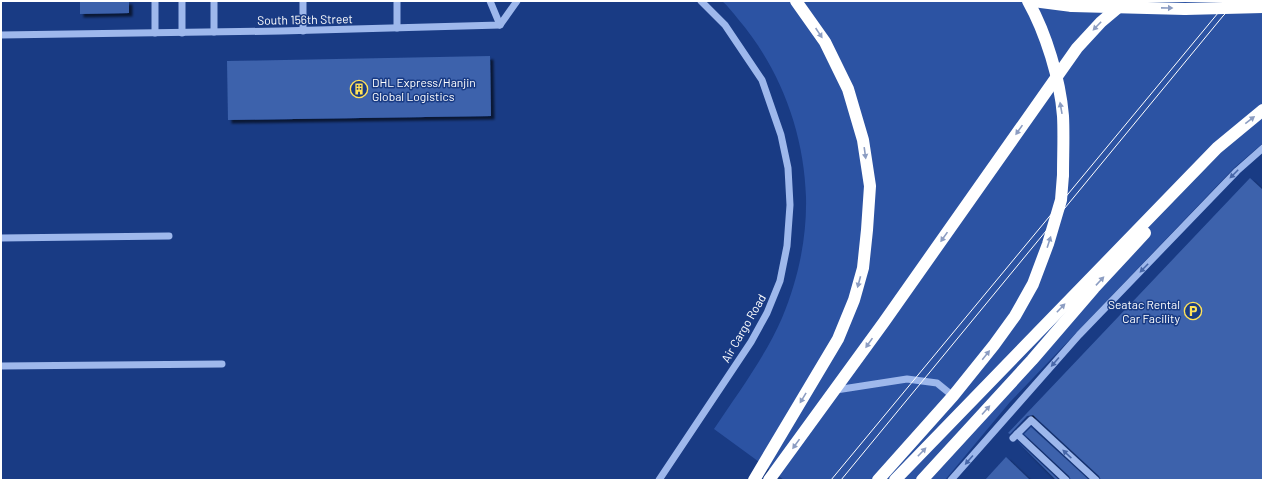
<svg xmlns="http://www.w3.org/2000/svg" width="1264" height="481" font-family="Barlow,sans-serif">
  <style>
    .green { fill: #2c53a3 }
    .building { fill: #3d62ac; filter: url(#shadow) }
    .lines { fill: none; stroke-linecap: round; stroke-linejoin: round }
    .minor { stroke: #9eb8ec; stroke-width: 7 }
    .highway { stroke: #fff; stroke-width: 12 }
    .tram { stroke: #fff; stroke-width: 1 }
    .highway-bridge { stroke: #fff; stroke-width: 12 }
    .oneway { fill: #8c9dc2 }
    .oneway2 { fill: #4867a8 }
    .labels { text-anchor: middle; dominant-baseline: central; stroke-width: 3; stroke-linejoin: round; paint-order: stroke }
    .street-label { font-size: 12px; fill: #fff; stroke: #193b84 }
    .poi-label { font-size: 12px; fill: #fff; stroke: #193b84; text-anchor: start }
  </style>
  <defs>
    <filter id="shadow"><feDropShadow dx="3.5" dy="3.5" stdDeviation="1" flood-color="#0009"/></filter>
  </defs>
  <rect width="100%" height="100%" fill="#193b84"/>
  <path class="green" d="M 722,1 L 1263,1 L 1263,143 L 1234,168 L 1010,402 L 945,480 L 784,480 L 714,429 C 738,393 765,357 782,318 C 798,280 807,238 806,197 C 804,132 780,68 738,19 C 733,13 728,6 722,1 Z"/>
  <g class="building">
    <path d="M 80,1 L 129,1 L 129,13 L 80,14 Z"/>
    <path d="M 490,56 L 491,116 L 228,120 L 227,61 Z"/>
    <path d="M 1250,178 L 1263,190 L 1263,480 L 1101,480 L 1099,476 L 1033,415 L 1027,416 L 1010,434 L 1008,433 Z"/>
    <path d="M 1031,427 L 1089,480 L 1071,480 L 1069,476 L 1024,434 Z"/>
    <path d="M 1017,441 L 1059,480 L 1056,480 Z"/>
    <path d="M 1006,457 L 1030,480 L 985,480 Z"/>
  </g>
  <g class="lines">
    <g class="minor">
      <path d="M 155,1 L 155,33"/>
      <path d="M 182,1 L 182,33"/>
      <path d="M 214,1 L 214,32"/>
      <path d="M 303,1 L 303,31"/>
      <path d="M 397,1 L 397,28"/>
      <path d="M 490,1 L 500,25"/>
      <path d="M 1,35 L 281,31 L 500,25 L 517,1"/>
      <path d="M 1,238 L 169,236"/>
      <path d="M 1,366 L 222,364"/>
      <path d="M 836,390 L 907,379 L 937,383 L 953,396"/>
      <path d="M 1017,434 L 1066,480"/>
      <path d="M 1013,438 L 1031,420 L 1096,480"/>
      <path d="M 659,480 L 751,342 L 767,313 L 780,281 L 787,246 L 790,205 L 788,168 L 781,135 L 762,80 L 725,25 L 701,1"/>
      <path d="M 951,480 L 1079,335 L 1237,171 L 1263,148"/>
    </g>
    <g class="highway">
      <path d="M 1033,1 L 1072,6"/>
      <path d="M 1185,9 L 1263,7"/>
      <path d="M 754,480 L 838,339 L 854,300 L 863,268 L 867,230 L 870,186 L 863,140 L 848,89 L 825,42 L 796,1"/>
      <path d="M 769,480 L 884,322 L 1077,48 L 1101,22 L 1126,1"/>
      <path d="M 878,480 L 953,396 L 994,345 L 1015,316 L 1033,284 L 1048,244 L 1061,200 L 1063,175"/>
      <path d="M 895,480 L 1217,148 L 1263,110"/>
      <path d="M 922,480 L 1032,360 L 1094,288 L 1145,233"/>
    </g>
    <g class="tram">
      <path d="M 831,480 L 1228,1"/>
      <path d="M 841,480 L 1223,16 L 1237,1"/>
    </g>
    <g class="highway-bridge">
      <path d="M 1028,1 C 1046,33 1060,79 1063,116 C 1064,135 1063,155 1063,175"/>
      <path d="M 1072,6 L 1185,9"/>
    </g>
  </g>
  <defs><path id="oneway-solid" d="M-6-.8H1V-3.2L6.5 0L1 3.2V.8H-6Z"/></defs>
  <g class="oneway">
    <use href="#oneway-solid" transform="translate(1167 8) rotate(1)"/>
    <use href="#oneway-solid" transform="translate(1097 26) rotate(134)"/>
    <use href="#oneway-solid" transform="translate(819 33) rotate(56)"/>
    <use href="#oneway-solid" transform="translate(1061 108) rotate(-100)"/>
    <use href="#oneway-solid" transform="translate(1250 120) rotate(-38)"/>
    <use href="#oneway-solid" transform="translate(1019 130) rotate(125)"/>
    <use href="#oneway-solid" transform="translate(865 153) rotate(82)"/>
    <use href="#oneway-solid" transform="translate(944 237) rotate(125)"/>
    <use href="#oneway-solid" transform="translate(1049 242) rotate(-72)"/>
    <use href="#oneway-solid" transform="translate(1100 281) rotate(-47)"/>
    <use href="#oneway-solid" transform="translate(859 282) rotate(105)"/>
    <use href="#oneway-solid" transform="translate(1061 308) rotate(-46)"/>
    <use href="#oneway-solid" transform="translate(869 343) rotate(125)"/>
    <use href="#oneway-solid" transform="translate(986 355) rotate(-51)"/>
    <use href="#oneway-solid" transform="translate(803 398) rotate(121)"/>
    <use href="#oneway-solid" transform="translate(986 410) rotate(-48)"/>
    <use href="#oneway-solid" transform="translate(796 444) rotate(126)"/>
    <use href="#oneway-solid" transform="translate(922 452) rotate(-46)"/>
  </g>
  <g class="oneway2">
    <use href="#oneway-solid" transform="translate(1234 174) rotate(135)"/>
    <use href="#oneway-solid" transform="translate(1144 268) rotate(134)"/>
    <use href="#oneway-solid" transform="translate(1055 362) rotate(131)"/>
    <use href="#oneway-solid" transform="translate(1067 454) rotate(-137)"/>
    <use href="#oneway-solid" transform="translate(969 460) rotate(131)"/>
  </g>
  <defs>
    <symbol id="building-ring" viewBox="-11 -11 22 22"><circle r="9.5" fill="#193b84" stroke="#ffe259" stroke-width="1.5"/><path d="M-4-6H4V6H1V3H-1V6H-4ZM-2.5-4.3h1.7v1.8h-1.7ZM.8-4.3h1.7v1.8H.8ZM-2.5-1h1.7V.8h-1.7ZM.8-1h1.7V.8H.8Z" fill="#ffe259"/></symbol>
    <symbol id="parking-ring" viewBox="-11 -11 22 22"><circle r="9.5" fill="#193b84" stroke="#ffe259" stroke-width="1.5"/><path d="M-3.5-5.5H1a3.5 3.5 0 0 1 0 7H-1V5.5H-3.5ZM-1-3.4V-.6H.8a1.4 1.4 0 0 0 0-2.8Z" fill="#ffe259"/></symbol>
  </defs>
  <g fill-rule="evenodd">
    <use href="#building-ring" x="349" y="79" width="20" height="20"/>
    <use href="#parking-ring" x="1183" y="301" width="20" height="20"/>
  </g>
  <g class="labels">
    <g class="street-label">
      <text transform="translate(305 19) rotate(-1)">South 156th Street</text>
      <text transform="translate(743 328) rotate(-60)">Air Cargo Road</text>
    </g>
    <g class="poi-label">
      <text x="372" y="82">DHL Express/Hanjin<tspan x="372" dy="14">Global Logistics</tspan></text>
      <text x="1180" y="304" text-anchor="end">Seatac Rental<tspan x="1180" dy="14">Car Facility</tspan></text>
    </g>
  </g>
  <rect width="1264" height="481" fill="none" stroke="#ffffff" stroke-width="4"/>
</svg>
